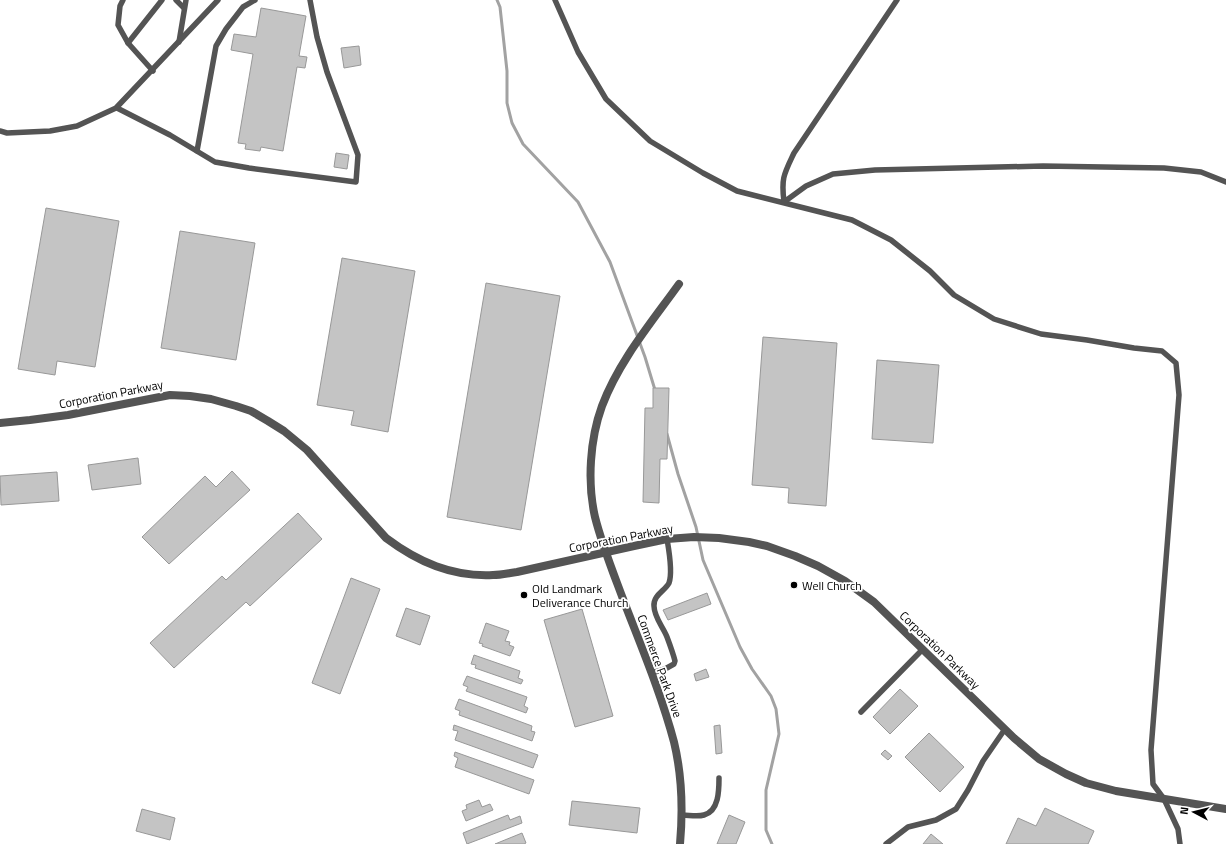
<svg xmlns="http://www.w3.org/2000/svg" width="1226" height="844" font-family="'Titillium Web',sans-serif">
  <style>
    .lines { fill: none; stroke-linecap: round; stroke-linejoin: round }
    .stream { stroke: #a2a2a2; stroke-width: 3 }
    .building { fill: #c4c4c4; stroke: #989898 }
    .service { stroke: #545454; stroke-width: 5.5 }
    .minor { stroke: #545454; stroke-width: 8 }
    .poi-dot { fill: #000; stroke: #fff; stroke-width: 1.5 }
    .labels { text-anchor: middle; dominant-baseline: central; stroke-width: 3.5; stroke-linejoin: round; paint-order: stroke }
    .street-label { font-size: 12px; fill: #000; stroke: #fff }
    .poi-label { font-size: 12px; fill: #000; stroke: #fff; text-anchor: start }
  </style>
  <rect width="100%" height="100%" fill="#fff"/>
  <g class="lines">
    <g class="stream">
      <path d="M 497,0 L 500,7 L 507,71 L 507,103 L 512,123 L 523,144 L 578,202 L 610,262 L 645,357 L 655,390"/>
      <path d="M 667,434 L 678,474 L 696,527 L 703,560 L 740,647 L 752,669 L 771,696 L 776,709 L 779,734 L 766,790 L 766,830 L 772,844"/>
    </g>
  </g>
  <g class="building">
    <path d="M 261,8 L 306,16 L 299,56 L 307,57 L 305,68 L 297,67 L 283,151 L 261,147 L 260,151 L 245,149 L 246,144 L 238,143 L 253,54 L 231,50 L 234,34 L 256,37 Z"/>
    <path d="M 359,46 L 361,65 L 344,68 L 341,48 Z"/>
    <path d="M 336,153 L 349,155 L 347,169 L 334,167 Z"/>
    <path d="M 46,208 L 119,221 L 95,367 L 57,361 L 55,375 L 18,369 Z"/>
    <path d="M 180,231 L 255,243 L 236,360 L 161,348 Z"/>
    <path d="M 342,258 L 415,271 L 388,432 L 351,425 L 354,411 L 317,405 Z"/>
    <path d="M 486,283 L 560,296 L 521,530 L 447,517 Z"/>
    <path d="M 763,337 L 837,343 L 826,506 L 788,503 L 789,488 L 752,485 Z"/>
    <path d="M 877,360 L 939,365 L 933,443 L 872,439 Z"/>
    <path d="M 653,388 L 669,388 L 667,459 L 660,459 L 659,503 L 643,502 L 645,408 L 653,408 Z"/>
    <path d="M 138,458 L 141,484 L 92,490 L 88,465 Z"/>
    <path d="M 232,471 L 250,490 L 169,564 L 142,537 L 205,476 L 216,487 Z"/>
    <path d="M 57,472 L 59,501 L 1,505 L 0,476 Z"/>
    <path d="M 298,513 L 322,539 L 250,606 L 246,602 L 174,668 L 150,643 L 222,576 L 226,580 Z"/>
    <path d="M 351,578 L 380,589 L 340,694 L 312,683 Z"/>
    <path d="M 707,593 L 711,604 L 668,620 L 663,610 Z"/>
    <path d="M 406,608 L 430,616 L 420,645 L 396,636 Z"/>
    <path d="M 582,609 L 613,716 L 575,727 L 544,620 Z"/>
    <path d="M 486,623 L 509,631 L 505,641 L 510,642 L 509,645 L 514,647 L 510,656 L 482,646 L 483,644 L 479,643 Z"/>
    <path d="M 474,655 L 520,671 L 518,678 L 523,680 L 521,684 L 475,668 L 476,665 L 471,664 Z"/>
    <path d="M 706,669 L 709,677 L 696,681 L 694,674 Z"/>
    <path d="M 467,676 L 527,697 L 524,706 L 528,708 L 526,713 L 466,691 L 468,687 L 463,685 Z"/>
    <path d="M 900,689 L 918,706 L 890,734 L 873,717 Z"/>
    <path d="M 459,699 L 532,726 L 531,731 L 535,732 L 532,741 L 459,715 L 460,711 L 455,709 Z"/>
    <path d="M 454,725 L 538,755 L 533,768 L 455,740 L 458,731 L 453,730 Z"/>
    <path d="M 720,725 L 722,753 L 716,754 L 714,726 Z"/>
    <path d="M 929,733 L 964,767 L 940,792 L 905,757 Z"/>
    <path d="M 885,750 L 892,756 L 888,760 L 881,754 Z"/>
    <path d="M 455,752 L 534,780 L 529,794 L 455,767 L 458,758 L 454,756 Z"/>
    <path d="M 479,800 L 482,807 L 490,804 L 493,810 L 466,821 L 462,811 L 467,809 L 466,805 Z"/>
    <path d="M 572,801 L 640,808 L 637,833 L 569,825 Z"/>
    <path d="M 1045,808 L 1094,831 L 1088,844 L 1006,844 L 1018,818 L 1036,826 Z"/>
    <path d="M 142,809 L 175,818 L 170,840 L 136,831 Z"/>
    <path d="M 508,815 L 510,820 L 520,816 L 522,823 L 467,844 L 463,833 Z"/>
    <path d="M 729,815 L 745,822 L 736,844 L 717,844 Z"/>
    <path d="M 522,833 L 526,843 L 524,844 L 495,844 Z"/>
    <path d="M 931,834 L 943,844 L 923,844 Z"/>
  </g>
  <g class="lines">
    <g class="service">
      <path d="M 123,0 L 120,6 L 118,25 L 128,43 L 153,71"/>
      <path d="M 176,0 L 184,8"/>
      <path d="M 555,0 L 578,52 L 606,99 L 650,141 L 703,173 L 737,191 L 852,220 L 891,240 L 930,271 L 954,295 L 994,319 L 1041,334 L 1087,340 L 1134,348 L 1162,351 L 1176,363 L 1179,395 L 1151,750 L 1153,784 L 1164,799 L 1178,829 L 1180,844"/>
      <path d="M 897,0 L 794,153 C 784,174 781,178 784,202 L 806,186 L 833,174 L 875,170 L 1043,166 L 1164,168 L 1201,172 L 1226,182"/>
      <path d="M 179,42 L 186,0"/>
      <path d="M 128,43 L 162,0"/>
      <path d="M 117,108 L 170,135 L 215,162 L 249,168 L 356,182 L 358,155 L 327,72 L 317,37 L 310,0"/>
      <path d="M 0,131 L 7,133 L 50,131 L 77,126 L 116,108 L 218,0"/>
      <path d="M 197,151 L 216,46 L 226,29 L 243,7 L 255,0"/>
      <path d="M 651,673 L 665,669 L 674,664 L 675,661 C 673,653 670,645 667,637 C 663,627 654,617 654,606 C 653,595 665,591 669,583 C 673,572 669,551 667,539"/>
      <path d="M 861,712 L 922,650"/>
      <path d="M 682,815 C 689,815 697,817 704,815 C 719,811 719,790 719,778"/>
      <path d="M 886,844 L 908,827 L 936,820 L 956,809 L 968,790 L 983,761 L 1005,729"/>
    </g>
    <g class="minor">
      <path d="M 679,284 C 651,323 619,361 602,406 C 590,439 587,482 595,517 C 602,545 613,572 623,599 C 641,646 661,693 674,742 C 682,775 683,810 680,844"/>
      <path d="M 0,423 L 30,420 L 68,415 L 170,395 L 190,396 L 211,399 L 236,406 L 251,411 L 268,421 L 284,431 L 307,450 L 386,538 C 418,562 452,577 493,575 C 501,575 509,573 517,572 L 634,546 L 667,539 L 694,537 L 719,538 L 749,542 L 767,546 L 795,556 L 818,566 L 845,581 L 874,602 L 1014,738 L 1039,759 L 1066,774 L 1086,783 L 1116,791 L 1226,809"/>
    </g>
  </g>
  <g class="poi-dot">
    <circle cx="794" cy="585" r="4"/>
    <circle cx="524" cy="595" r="4"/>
  </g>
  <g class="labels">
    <g class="street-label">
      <text transform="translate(111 394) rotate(-11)">Corporation Parkway</text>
      <text transform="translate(621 538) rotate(-11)">Corporation Parkway</text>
      <text transform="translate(940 650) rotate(44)">Corporation Parkway</text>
      <text transform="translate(660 666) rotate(70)">Commerce Park Drive</text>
    </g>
    <g class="poi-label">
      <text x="802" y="585">Well Church</text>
      <text x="532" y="588">Old Landmark<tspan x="532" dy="14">Deliverance Church</tspan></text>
    </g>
  </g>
  <g transform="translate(1194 812) rotate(277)" stroke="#ffffff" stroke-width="3" paint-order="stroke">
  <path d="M0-3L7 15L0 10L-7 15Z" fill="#000000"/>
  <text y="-6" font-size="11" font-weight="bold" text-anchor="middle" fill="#000000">N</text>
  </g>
</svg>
